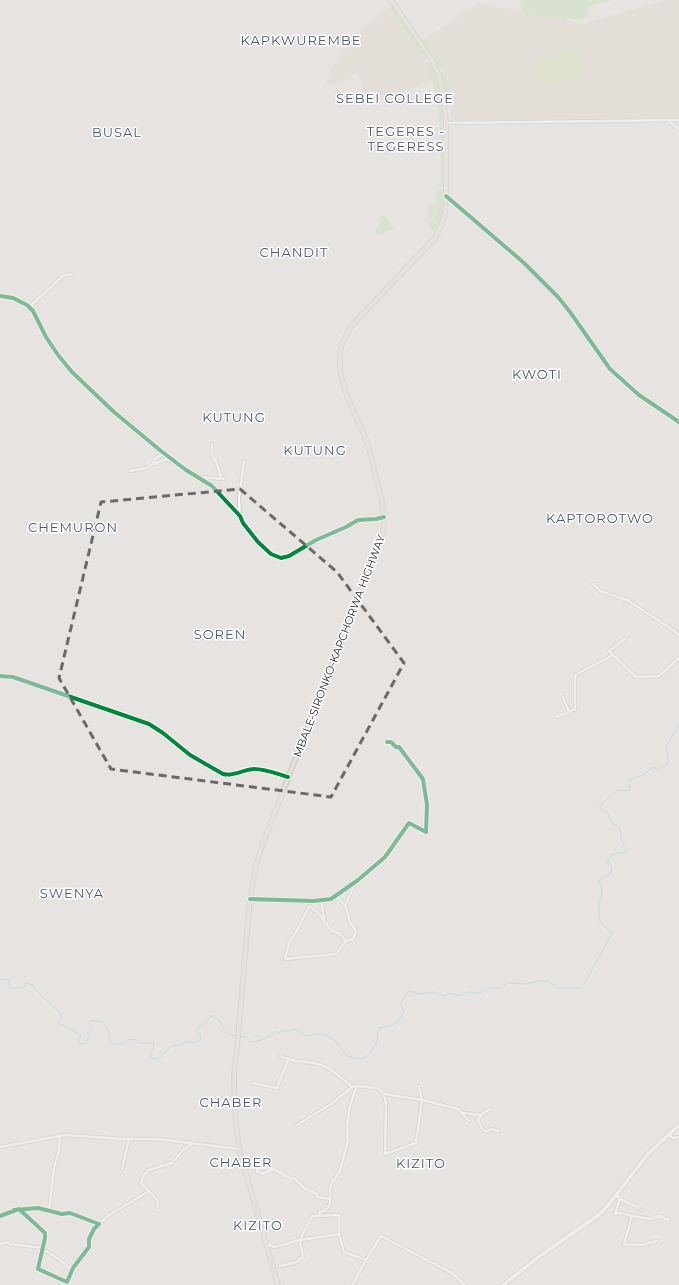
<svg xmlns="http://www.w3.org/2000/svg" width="679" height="1285" font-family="Montserrat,sans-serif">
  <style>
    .education { fill: #e1dacf }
    .green { fill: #cae0bb }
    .pitch { fill: #d4e3b9 }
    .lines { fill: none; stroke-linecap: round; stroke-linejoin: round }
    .stream { stroke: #98d2e4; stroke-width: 1 }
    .street-casing { stroke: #c1c0c1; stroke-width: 4 }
    .secondary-casing { stroke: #c1c0c1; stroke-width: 5 }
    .primary-casing { stroke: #bfbebd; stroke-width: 5.5 }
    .street { stroke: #fbfbfa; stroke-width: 2.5 }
    .secondary { stroke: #fbfbfa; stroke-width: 3.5 }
    .primary { stroke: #e4e0d5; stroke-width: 4 }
    .cycleway-casing { stroke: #fff; stroke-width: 6 }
    .cycleway { stroke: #00873e; stroke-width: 4 }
    .marked { fill: none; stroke: #6b6a69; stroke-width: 3; stroke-dasharray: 8 5; stroke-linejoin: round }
    .labels { text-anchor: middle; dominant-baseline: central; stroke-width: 3; stroke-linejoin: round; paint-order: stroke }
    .street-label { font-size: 11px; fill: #292929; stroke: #fff }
    .quarter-label { font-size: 13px; letter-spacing: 1px; fill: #4d5676; stroke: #fff }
  </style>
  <rect width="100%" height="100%" fill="#e6e3e0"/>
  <g class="education">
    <path d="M 668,0 L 679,0 L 679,118 L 632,120 L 606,119 L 503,121 L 451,121 L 451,104 L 446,71 L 444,65 L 426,38 L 478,3 L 588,25 L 588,22 Z"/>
    <path d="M 389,8 L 426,63 L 433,79 L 397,96 L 377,102 L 373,95 L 365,97 L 362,82 L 356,73 L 344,82 L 327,85 L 326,83 L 331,69 L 354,37 L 368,24 Z"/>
  </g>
  <g class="green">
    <path d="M 520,0 L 612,0 L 588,7 L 588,14 L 580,20 L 570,18 L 564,21 L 521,12 Z"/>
    <path d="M 393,6 L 414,34 C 414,41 417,41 421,45 C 424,48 426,53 429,57 L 424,60 L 389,8 Z"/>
    <path d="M 426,38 L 444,65 L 445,67 L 440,69 L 434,59 L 434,57 L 432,52 L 427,49 L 422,40 Z"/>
    <path d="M 426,63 L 432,64 L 437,75 L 441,94 L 444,186 L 441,187 L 439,185 L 441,183 C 441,142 442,101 426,63 Z"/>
    <path d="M 446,69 L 451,104 L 451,106 L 447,106 L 445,88 L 441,73 Z"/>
    <path d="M 440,189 L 444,189 C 444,204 444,218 437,232 L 428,228 C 429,224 431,222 433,219 C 439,211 437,205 435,196 Z"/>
    <path d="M 436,203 C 436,211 434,217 428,223 L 427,223 L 429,214 L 427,206 Z"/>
    <path d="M 381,215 L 387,217 L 394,228 C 390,231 385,231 381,235 L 378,235 L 375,231 L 380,224 L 381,222 L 377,220 Z"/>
  </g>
  <path class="pitch" d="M 577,49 L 585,74 L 543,87 L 536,62 Z"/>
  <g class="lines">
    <g class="stream">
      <path d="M 0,979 L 9,980 L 9,986 L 11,989 L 18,987 L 22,989 L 24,987 L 26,983 L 32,985 L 43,998 L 61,1013 L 62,1017 L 59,1020 L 59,1024 L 69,1028 L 81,1036 L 78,1040 L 80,1044 L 86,1043 L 89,1036 L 89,1032 L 93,1029 L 89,1025 L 91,1021 C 112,1020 105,1031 111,1043 L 119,1045 L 130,1039 L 136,1040 L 139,1043 L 154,1043 C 154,1049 150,1052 151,1058 L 157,1059 C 164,1055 167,1048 175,1045 L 179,1046 L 185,1042 L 194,1043 L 201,1040 L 200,1035 L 196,1030 C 202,1024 208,1022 212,1015 C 225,1022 219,1033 237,1036"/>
      <path d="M 240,1036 L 246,1037 L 251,1042 C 261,1041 269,1038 276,1031 L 279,1033 L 282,1030 L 287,1032 L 294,1029 L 307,1036 L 315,1034 L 323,1034 L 334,1040 L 347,1056 L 359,1059 L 366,1057 L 370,1053 L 376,1044 L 379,1028 C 391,1026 400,1024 404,1011 L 401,1005 L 404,996 L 410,991 L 420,994 L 434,992 L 444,996 L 451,993 L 458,996 L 469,992 L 480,993 L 491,988 L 501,988 L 508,983 L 527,984 L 539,981 L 548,981 L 557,988 L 580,988 L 586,981 L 612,933 L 600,922 L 599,916 L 599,902 L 602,894 L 601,886 L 598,881 L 611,873 L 612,866 L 607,863 C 610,854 615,853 623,853 L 627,850 C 622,843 620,837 620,828 L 612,823 L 608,813 L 599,807 C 605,799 611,797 618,790 L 628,791 L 630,788 L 629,781 L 636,777 L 644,775 L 650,769 L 654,767 L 658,770 L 669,762 L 666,747 L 679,725"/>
    </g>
    <defs>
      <g id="street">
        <path d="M 669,121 L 679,129"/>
        <path d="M 446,123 L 679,120"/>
        <path d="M 447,196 L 523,262 L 558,297 L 570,312 L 610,369 L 639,395 L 679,422"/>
        <path d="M 0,296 L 13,298 L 27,305 L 33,311 L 46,337 L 58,355 L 72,372 L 114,412 L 161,451 L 186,470 L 212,486 L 240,516 L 243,523 L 258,542 L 271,554 L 281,558 L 289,556 L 316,540 L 346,527 L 358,520 L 376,519 L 384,517"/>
        <path d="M 29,307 L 63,276 L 72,274"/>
        <path d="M 212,444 L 212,455 L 216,461 L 221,478"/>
        <path d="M 156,448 L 167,459 L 177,465"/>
        <path d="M 154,464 L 167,459"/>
        <path d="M 130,471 L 146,468 L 153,464 C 155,458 157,456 163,455"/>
        <path d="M 199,477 L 224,479"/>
        <path d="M 240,516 L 239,498 L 244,461"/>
        <path d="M 593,584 L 600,591 L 627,600 L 673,630 L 679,636"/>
        <path d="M 625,639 L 609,651 L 636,677 L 659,676 L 679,658"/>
        <path d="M 0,676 L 13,677 L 149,724 L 163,733 L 190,755 L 223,774 C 233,777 244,769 254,769 C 265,769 278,774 288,777"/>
        <path d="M 563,697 L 569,712 L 575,709 L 575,675 L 613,655"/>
        <path d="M 556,717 L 569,712"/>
        <path d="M 336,896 L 345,906 L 348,913 L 349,920 L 356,932 L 353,939 L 346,941 L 336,954 L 285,959 L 289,943 L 299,927 L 309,906 C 312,908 316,911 319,914 C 325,921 329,932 339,933 L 346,941"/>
        <path d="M 250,899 L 314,901 L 331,899 L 358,880 L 385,857 L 409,823 L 426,832 L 427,805 L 423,779 L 399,747 L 396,747 L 391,742 L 387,742"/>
        <path d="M 321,900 L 324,919"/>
        <path d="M 345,906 L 355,883"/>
        <path d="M 280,1056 C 291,1062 302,1061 314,1063 C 330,1066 340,1077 352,1087"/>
        <path d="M 253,1083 L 277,1088 L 288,1060"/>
        <path d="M 384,1094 L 386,1104 L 385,1154 L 416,1143 L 422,1100 L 419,1086"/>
        <path d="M 463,1113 L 481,1115 L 490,1109"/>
        <path d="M 481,1115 L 478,1120 L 482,1129 L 487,1132 L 491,1129 L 499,1131"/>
        <path d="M 297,1125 L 331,1104 L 352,1087 L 357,1086"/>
        <path d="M 669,1134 C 674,1141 673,1136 679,1137"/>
        <path d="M 0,1147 L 65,1135 L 125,1139 L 157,1139 L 239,1149"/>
        <path d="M 257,1168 L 257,1171 L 262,1174 L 273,1169 C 281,1172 287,1179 295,1179 L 304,1188 L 317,1194 L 317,1197 L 330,1199"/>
        <path d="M 122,1169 L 129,1139"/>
        <path d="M 616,1195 L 620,1199 L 615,1214 L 620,1213 L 632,1216 L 624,1244 L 641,1245 L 657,1241"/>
        <path d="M 620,1199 L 639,1208"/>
        <path d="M 158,1207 L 158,1201 L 141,1183 L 144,1175 L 149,1170 L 172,1163 L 184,1149 L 192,1144"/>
        <path d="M 49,1211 L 54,1168 L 59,1150 L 60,1135"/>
        <path d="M 320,1215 L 319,1212 L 326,1210 L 330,1203 L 330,1186 L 340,1171 L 348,1140 L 347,1126 L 350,1105 L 357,1086 L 377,1088 L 386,1094 L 422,1100 L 458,1109 L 469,1121"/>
        <path d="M 0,1216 L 19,1209 L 45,1233 L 45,1238 L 38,1269 L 67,1282 L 73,1268 L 89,1247 L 89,1239 L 94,1229 L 99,1224 L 70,1213 L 62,1214 L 38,1208 L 14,1210"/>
        <path d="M 632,1216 L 651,1219 L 659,1216 L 669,1220"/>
        <path d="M 99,1224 L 109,1215 L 149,1191"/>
        <path d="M 339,1234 L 344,1252 L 366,1260 L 352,1285"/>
        <path d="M 0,1244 L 8,1242 L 9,1244 L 43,1248"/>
        <path d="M 267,1244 L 274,1247 L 300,1240 L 312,1216 L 339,1215 L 339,1234 L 300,1240 L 303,1257 L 297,1262 L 280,1266"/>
        <path d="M 43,1249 L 60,1260 L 72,1270"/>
        <path d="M 366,1260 L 381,1236 L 452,1273 L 465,1285"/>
      </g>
      <path id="secondary" d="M 503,1285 L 540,1256 L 600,1214 L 609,1204 L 648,1154 L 679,1125"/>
      <path id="primary" d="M 278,1285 L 239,1149 L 235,1114 L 234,1074 L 238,1037 L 250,899 L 256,866 L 263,843 L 383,532 C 386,512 380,493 375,474 C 373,464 371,454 368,445 C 353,403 320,362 355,322 L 435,238 L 441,226 L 445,213 L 446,196 L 446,123 L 443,93 L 439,75 L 433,62 L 391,0"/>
    </defs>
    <use href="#street" class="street-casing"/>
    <use href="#secondary" class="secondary-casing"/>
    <use href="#primary" class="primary-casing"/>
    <use href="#street" class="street"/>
    <use href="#secondary" class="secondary"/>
    <use href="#primary" class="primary"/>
    <defs>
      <g id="cycleway">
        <path d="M 446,196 L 523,262 L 558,297 L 570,312 L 610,369 L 639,395 L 679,422"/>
        <path d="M 0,296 L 13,298 L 27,305 L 33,311 L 46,337 L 58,355 L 72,372 L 114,412 L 161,451 L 186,470 L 212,486 L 240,516 L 243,523 L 258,542 L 271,554 L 281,558 L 289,556 L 316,540 L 346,527 L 358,520 L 376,519 L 384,517"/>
        <path d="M 0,676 L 13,677 L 149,724 L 163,733 L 190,755 L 223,774 C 233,777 244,769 254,769 C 265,769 278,774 288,777"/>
        <path d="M 250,899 L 314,901 L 331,899 L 358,880 L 385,857 L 409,823 L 426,832 L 427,805 L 423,779 L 399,747 L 396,747 L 391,742 L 387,742"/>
        <path d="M 0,1216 L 19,1209 L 45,1233 L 45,1238 L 38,1269 L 67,1282 L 73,1268 L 89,1247 L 89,1239 L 94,1229 L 99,1224 L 70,1213 L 62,1214 L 38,1208 L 14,1210"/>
      </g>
    </defs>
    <use href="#cycleway" class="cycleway-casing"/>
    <use href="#cycleway" class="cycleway"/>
  </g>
  <path d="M0 0H679V1285H0ZM 240,489 L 337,572 L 404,663 L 331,797 L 111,769 L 59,678 L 101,502 Z" fill="#e6e3e0" fill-opacity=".55" fill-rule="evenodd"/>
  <path class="marked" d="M 240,489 L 337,572 L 404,663 L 331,797 L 111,769 L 59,678 L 101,502 Z"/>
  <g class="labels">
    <g class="street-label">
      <text transform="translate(339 646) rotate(-69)">MBALE-SIRONKO-KAPCHORWA HIGHWAY</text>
    </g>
    <g class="quarter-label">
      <text x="301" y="40">KAPKWUREMBE</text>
      <text x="395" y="98">SEBEI COLLEGE</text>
      <text x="406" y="131">TEGERES -<tspan x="406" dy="15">TEGERESS</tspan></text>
      <text x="117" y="132">BUSAL</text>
      <text x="294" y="252">CHANDIT</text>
      <text x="537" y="374">KWOTI</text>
      <text x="234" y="417">KUTUNG</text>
      <text x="315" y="450">KUTUNG</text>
      <text x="600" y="518">KAPTOROTWO</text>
      <text x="73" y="527">CHEMURON</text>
      <text x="220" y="634">SOREN</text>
      <text x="72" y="893">SWENYA</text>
      <text x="231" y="1102">CHABER</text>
      <text x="241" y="1162">CHABER</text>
      <text x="421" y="1163">KIZITO</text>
      <text x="258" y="1225">KIZITO</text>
    </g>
  </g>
</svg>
